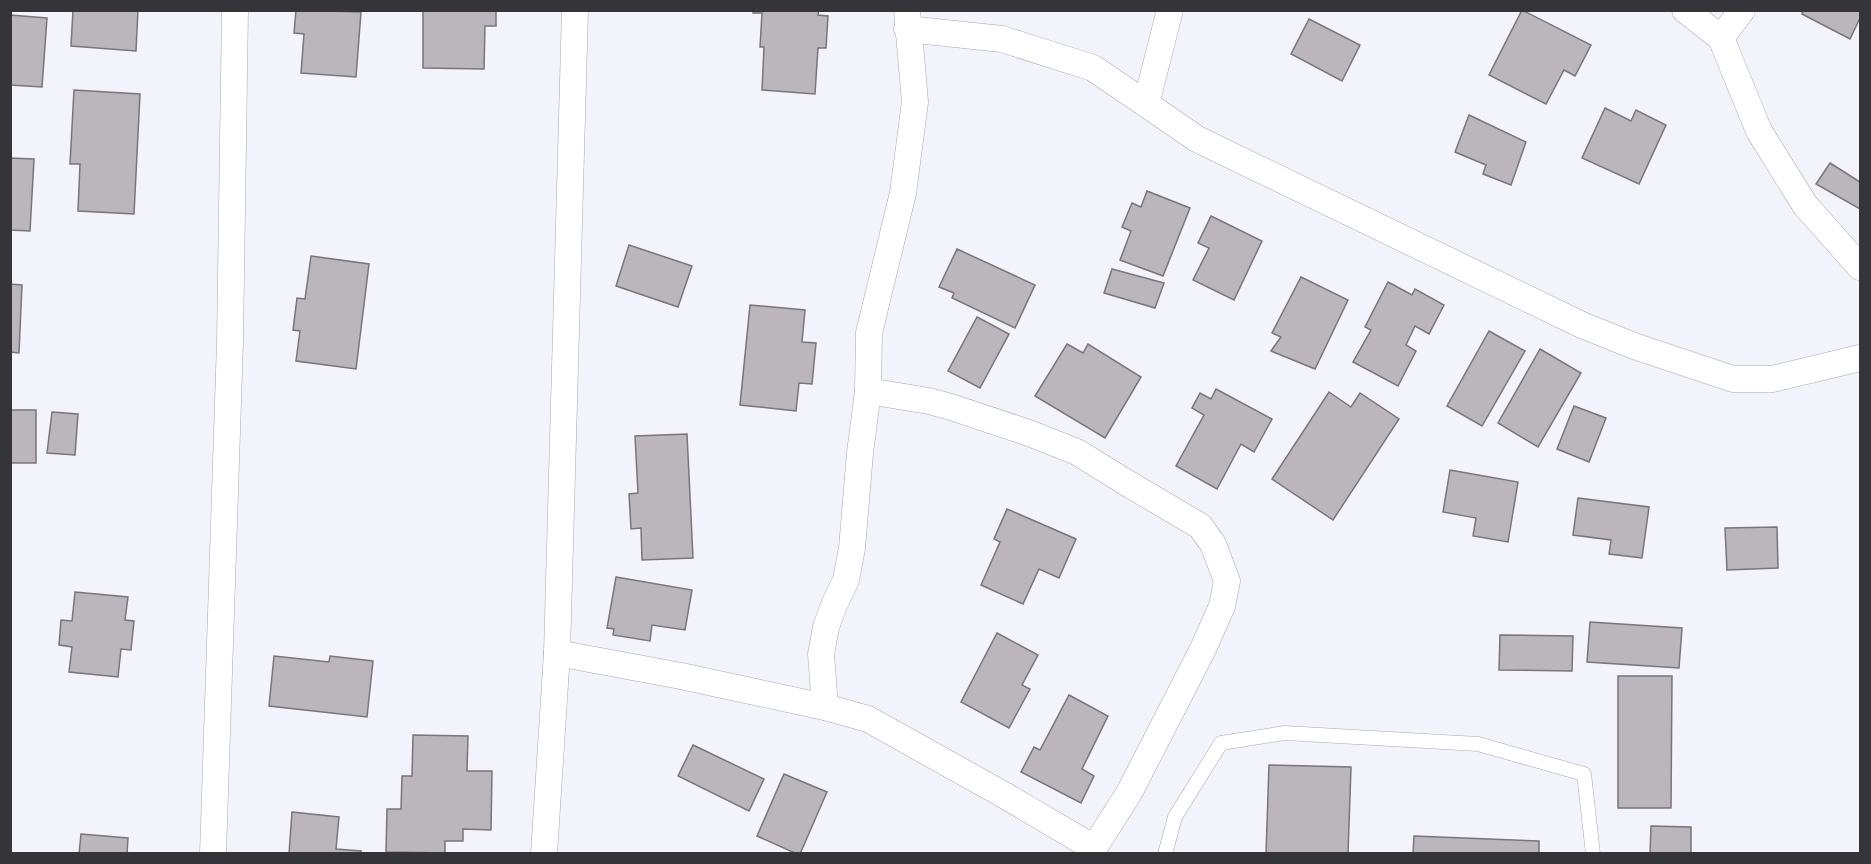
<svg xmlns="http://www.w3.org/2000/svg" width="1871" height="864" font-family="'Titillium Web',sans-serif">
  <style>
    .building { fill: #bbb5bc; stroke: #7a747b; stroke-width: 1.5 }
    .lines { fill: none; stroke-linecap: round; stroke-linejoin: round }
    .lane-casing { stroke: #a8a7af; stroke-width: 15 }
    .street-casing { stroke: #a8a7af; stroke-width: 27 }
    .lane { stroke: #fff; stroke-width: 14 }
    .street { stroke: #fff; stroke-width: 26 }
  </style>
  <rect width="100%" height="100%" fill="#f3f3fb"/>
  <g class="building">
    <path d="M 73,10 L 138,10 L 136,51 L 71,46 Z"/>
    <path d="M 296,10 L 361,12 L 356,77 L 301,73 L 304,34 L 294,33 Z"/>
    <path d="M 423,10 L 496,10 L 496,26 L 485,26 L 484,69 L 423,68 Z"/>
    <path d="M 753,10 L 819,10 L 818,15 L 828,16 L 826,48 L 818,48 L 815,94 L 762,90 L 764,47 L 760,47 L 762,13 L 753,13 Z"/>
    <path d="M 1522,10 L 1591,45 L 1575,76 L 1564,70 L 1546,104 L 1489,75 Z"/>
    <path d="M 1803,10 L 1860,10 L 1860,18 L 1850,39 L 1802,14 Z"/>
    <path d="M 10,15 L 47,18 L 42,87 L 10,85 Z"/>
    <path d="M 1309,19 L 1360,45 L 1342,81 L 1291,54 Z"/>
    <path d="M 74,90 L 140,94 L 134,214 L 78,211 L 80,164 L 70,164 Z"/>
    <path d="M 1605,108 L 1631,121 L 1636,110 L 1666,125 L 1639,184 L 1582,158 Z"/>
    <path d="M 1469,115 L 1526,142 L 1511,185 L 1483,174 L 1486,165 L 1455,152 Z"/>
    <path d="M 10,158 L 34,159 L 30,231 L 10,230 Z"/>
    <path d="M 1830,163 L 1860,182 L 1860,209 L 1816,184 Z"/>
    <path d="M 1147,191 L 1190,208 L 1163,276 L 1120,260 L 1131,231 L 1122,227 L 1132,203 L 1141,207 Z"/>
    <path d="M 1211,216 L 1262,241 L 1234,300 L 1193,280 L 1209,248 L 1198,243 Z"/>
    <path d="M 629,245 L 692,266 L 678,307 L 616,286 Z"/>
    <path d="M 957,249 L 1035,285 L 1015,328 L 952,298 L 954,293 L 939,287 Z"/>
    <path d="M 311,256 L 369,264 L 356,369 L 296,361 L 300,331 L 293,330 L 297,298 L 305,299 Z"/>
    <path d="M 1112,269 L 1164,283 L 1155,308 L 1104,293 Z"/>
    <path d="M 1301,277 L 1348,300 L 1315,369 L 1271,351 L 1281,337 L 1272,333 Z"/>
    <path d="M 1388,282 L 1412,295 L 1415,289 L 1444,305 L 1429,334 L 1415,326 L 1406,345 L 1416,351 L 1398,386 L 1353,362 L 1371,330 L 1365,327 Z"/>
    <path d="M 10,284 L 22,285 L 19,353 L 10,352 Z"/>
    <path d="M 750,305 L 805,310 L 802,342 L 816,343 L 812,384 L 799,383 L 796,411 L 740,405 Z"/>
    <path d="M 977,317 L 1009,334 L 980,388 L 948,371 Z"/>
    <path d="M 1489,331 L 1525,351 L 1482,426 L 1447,406 Z"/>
    <path d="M 1067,344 L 1083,353 L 1088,344 L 1141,377 L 1105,438 L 1035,396 Z"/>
    <path d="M 1540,349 L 1581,373 L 1538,447 L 1498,423 Z"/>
    <path d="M 1216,389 L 1272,419 L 1254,452 L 1241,444 L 1217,489 L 1176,466 L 1204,415 L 1192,408 L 1200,393 L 1211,399 Z"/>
    <path d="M 1329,392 L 1351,407 L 1360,393 L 1399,419 L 1333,520 L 1272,479 Z"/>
    <path d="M 1574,406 L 1606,418 L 1589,462 L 1557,449 Z"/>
    <rect x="10" y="410" width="26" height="53"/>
    <path d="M 52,412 L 78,414 L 75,455 L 47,453 Z"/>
    <path d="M 687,434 L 693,558 L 642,560 L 641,528 L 631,529 L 629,494 L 638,493 L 635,436 Z"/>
    <path d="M 1450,470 L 1518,482 L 1508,542 L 1473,536 L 1476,518 L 1443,512 Z"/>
    <path d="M 1578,498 L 1649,507 L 1642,558 L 1609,554 L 1611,540 L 1573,535 Z"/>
    <path d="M 1007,509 L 1076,539 L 1059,578 L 1039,569 L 1023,604 L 981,585 L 1000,542 L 994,539 Z"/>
    <path d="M 1777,527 L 1778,568 L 1727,570 L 1725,528 Z"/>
    <path d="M 616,577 L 692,590 L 685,630 L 652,625 L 650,641 L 613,635 L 614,629 L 607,628 Z"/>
    <path d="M 75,592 L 128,597 L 125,620 L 134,621 L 131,650 L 121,649 L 118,677 L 69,672 L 72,647 L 59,645 L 61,620 L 72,621 Z"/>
    <path d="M 1590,622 L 1682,628 L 1679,668 L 1587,662 Z"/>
    <path d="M 997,633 L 1038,655 L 1022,685 L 1030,689 L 1009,728 L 961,702 Z"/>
    <path d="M 1500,635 L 1573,636 L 1572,671 L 1499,670 Z"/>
    <path d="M 274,656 L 329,662 L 330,656 L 373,661 L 367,717 L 269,706 Z"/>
    <path d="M 1618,676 L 1672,676 L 1671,808 L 1618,808 Z"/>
    <path d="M 1069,695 L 1108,716 L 1082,769 L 1094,776 L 1081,803 L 1021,772 L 1034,747 L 1040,750 Z"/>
    <path d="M 413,735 L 468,736 L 467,771 L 492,771 L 491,830 L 463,829 L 463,841 L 445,841 L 445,853 L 386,852 L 387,809 L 401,809 L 402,776 L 412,776 Z"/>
    <path d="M 693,745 L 764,779 L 749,811 L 678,776 Z"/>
    <path d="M 1269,765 L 1351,767 L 1348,854 L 1266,854 Z"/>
    <path d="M 784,774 L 827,792 L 800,854 L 797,854 L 757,836 Z"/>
    <path d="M 292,812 L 339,817 L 336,849 L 361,851 L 361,854 L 289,854 Z"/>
    <path d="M 1651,826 L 1691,827 L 1691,854 L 1650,854 Z"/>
    <path d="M 81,834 L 128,838 L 127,854 L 79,854 Z"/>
    <path d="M 1414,836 L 1539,841 L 1539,854 L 1413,854 Z"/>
  </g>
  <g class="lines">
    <defs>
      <path id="lane" d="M 1165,854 L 1175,817 L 1221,743 L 1285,733 L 1478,744 L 1584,774 L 1593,854"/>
      <g id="street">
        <path d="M 1685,10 L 1721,38 L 1759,131 L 1805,205 L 1860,267"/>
        <path d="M 907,29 L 1002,39 L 1093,68 L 1146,104 L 1170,10"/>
        <path d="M 1721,38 L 1742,10"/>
        <path d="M 1146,104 L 1197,139 L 1582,325 L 1634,346 L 1733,379 L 1772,379 L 1860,358"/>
        <path d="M 557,653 L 681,676 L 825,707 L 821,654 L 826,627 L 834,605 L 846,580 L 852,548 L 860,453 L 868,391 L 869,333 L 903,193 L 915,102 L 907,10"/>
        <path d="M 825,707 L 868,719 L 1004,795 L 1094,848 L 1129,793 L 1203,649 L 1222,606 L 1227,581 L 1213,544 L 1200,526 L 1127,483 L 1077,452 L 1029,433 L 951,407 L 929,401 L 868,391"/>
        <path d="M 213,854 L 230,342 L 235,10"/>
        <path d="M 544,854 L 557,653 L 575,10"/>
      </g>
    </defs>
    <use href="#lane" class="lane-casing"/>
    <use href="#street" class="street-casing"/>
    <use href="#lane" class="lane"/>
    <use href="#street" class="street"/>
  </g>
  <rect width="1871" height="864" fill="none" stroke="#353438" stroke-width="24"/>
</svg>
